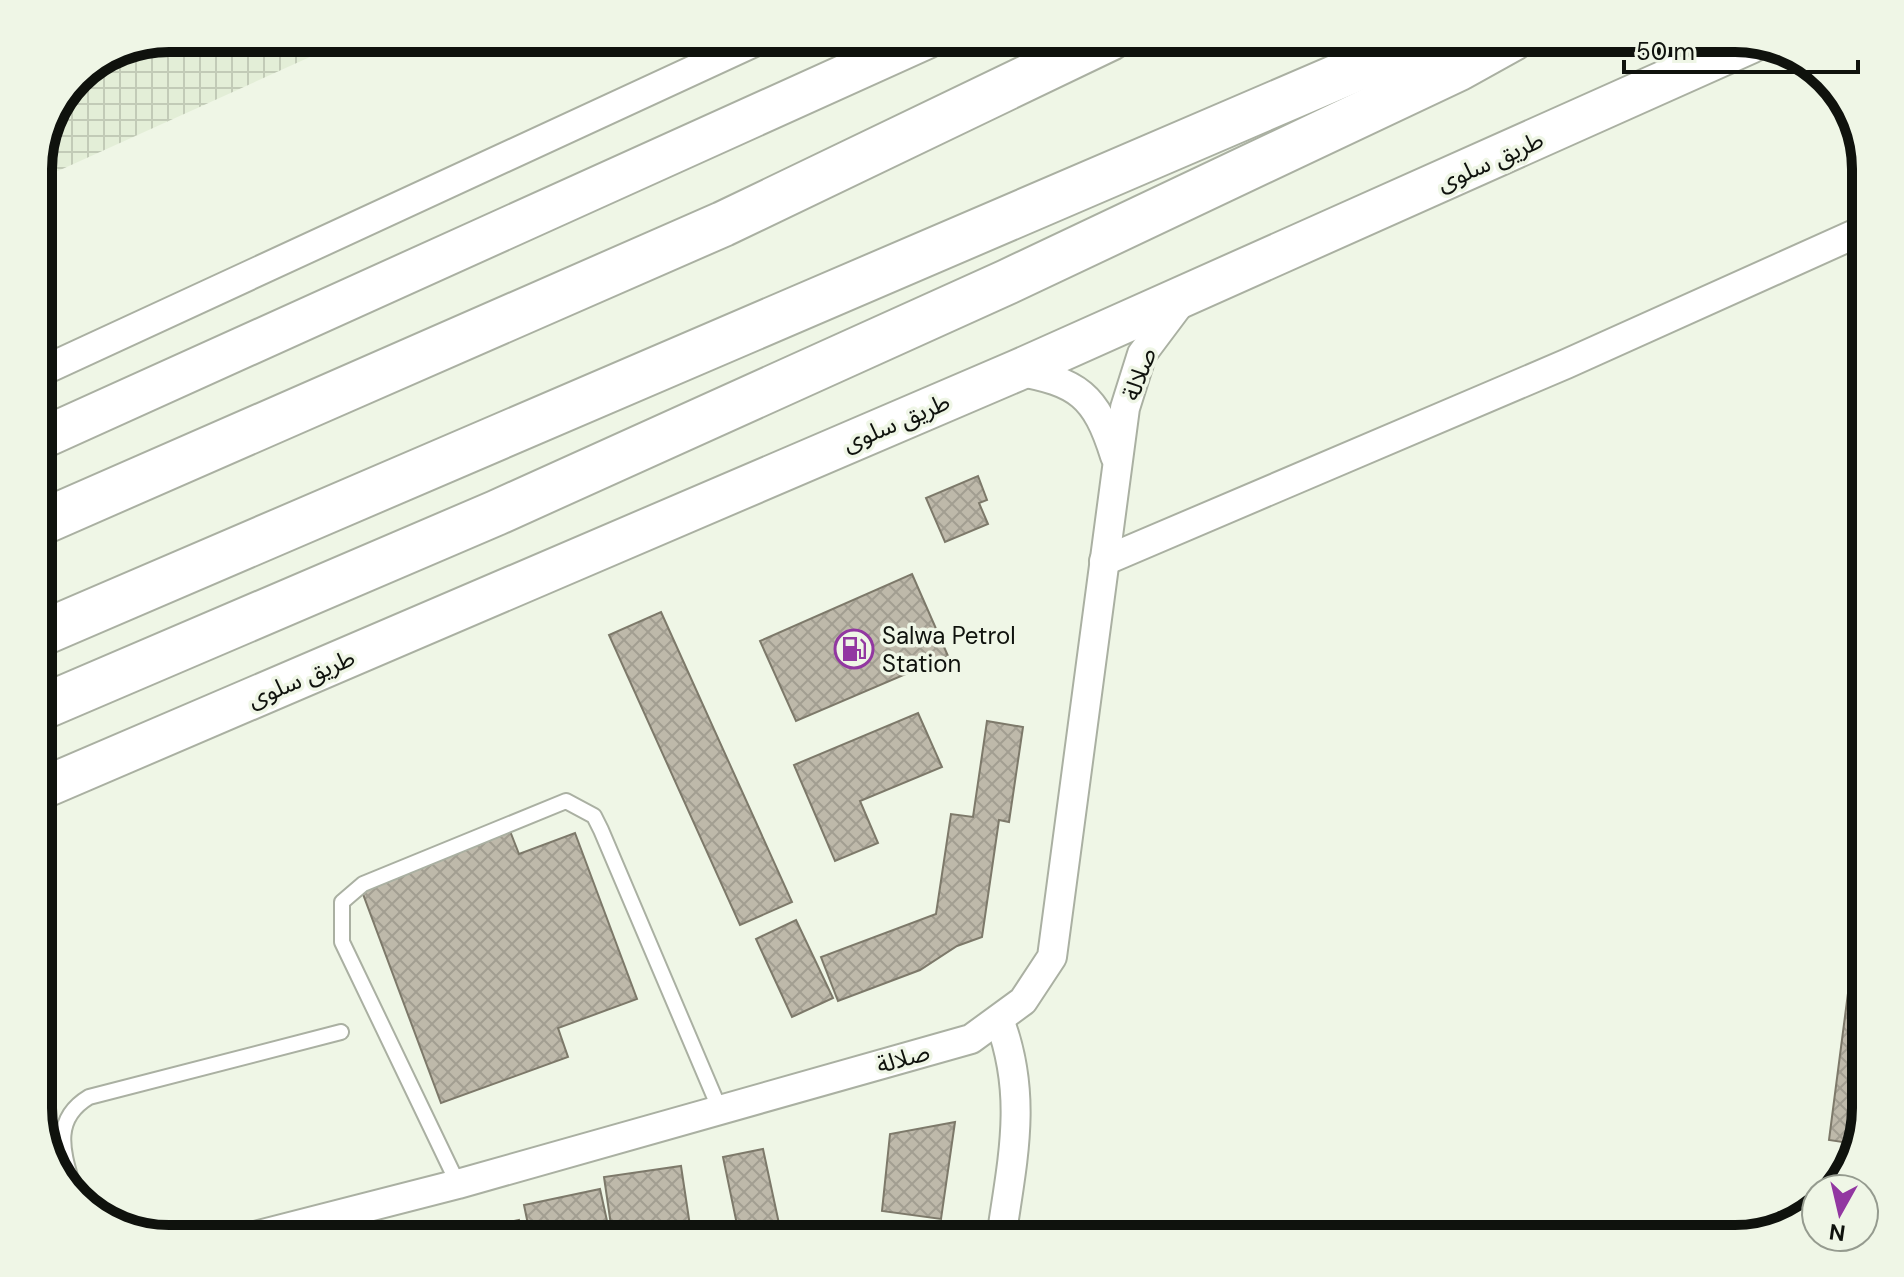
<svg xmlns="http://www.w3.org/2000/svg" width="1904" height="1277" font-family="'DM Sans','Noto Sans Arabic',sans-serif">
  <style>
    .industrial { fill: url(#industrial-grid) }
    .building { fill: url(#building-cross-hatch); stroke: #7d796a; stroke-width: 2 }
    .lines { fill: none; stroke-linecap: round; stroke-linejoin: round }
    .service-casing { stroke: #aab0a2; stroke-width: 18 }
    .minor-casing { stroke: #aab0a2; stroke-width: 32 }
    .secondary-casing { stroke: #aab0a2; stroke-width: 44 }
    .motorway-casing { stroke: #aab0a2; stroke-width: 48 }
    .service { stroke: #fff; stroke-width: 14 }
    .minor { stroke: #fff; stroke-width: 28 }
    .secondary { stroke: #fff; stroke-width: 40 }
    .motorway { stroke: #fff; stroke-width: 44 }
    .labels { text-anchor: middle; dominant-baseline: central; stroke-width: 7; stroke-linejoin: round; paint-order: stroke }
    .street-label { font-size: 24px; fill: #0f120d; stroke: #eff6e6 }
    .poi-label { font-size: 24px; fill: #0f120d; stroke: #eff6e6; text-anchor: start }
    .rim { fill: none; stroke: #0f120d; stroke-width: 10 }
  </style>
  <defs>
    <pattern id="industrial-grid" width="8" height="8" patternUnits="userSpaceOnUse" patternTransform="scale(2)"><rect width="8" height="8" fill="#e3eed7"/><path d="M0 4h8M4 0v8" fill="none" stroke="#c2cbb7"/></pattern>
    <pattern id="building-cross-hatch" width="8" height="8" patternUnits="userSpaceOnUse" patternTransform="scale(2)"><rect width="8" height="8" fill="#beb9aa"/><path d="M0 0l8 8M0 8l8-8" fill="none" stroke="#a29e91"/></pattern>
  </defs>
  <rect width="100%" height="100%" fill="#eff6e6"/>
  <path class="industrial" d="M 169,38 L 352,38 L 38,180 L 38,161 L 77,76 Z"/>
  <g class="building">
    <path d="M 978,476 L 987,500 L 979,503 L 988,524 L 945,542 L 926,498 Z"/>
    <path d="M 912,574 L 948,656 L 796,721 L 760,641 Z"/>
    <path d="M 661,612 L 792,902 L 740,925 L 609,635 Z"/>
    <path d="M 918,713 L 942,767 L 860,801 L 878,843 L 835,861 L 794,765 Z"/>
    <path d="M 987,721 L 1023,727 L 1009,822 L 999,820 L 982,937 L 957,946 L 920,970 L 838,1001 L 821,957 L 936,914 L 951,814 L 973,817 Z"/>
    <path d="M 510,831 L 519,854 L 575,833 L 637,999 L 558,1028 L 568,1057 L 441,1103 L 360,886 Z"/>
    <path d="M 1866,854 L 1866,1108 L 1855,1144 L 1829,1140 Z"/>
    <path d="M 796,920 L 833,998 L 792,1017 L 756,939 Z"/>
    <path d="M 955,1122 L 941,1219 L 882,1211 L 890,1134 Z"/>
    <path d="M 763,1149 L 781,1233 L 740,1239 L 723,1157 Z"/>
    <path d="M 681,1166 L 692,1239 L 613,1239 L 604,1177 Z"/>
    <path d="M 600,1189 L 611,1239 L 531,1239 L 524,1205 Z"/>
    <path d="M 519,1220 L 523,1239 L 443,1239 L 443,1236 Z"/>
    <path d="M 852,1222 L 929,1234 L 928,1239 L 849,1239 Z"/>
  </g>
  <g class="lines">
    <defs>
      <g id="service">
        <path d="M 458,1184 L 342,942 L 342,902 L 363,884 L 566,801 L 594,816 L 601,830 L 720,1110"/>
        <path d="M 75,1194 C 65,1157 49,1121 89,1097 L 341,1032"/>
      </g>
      <g id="minor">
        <path d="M 1016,371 C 1078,382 1096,395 1115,456"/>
        <path d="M 38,373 L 763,38"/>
        <path d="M 1104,561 L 1566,364 L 1866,229"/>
        <path d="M 1000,1022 C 1028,1098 1012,1161 1001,1239"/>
        <path d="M 243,1239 L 458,1184 L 971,1039 L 1023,1001 L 1052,957 L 1125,408 L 1142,354 L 1181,302"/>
      </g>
      <g id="secondary">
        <path d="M 38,440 L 927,38"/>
        <path d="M 38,790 L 1016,371 L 1750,43"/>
      </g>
      <g id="motorway">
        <path d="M 38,524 L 723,224 L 1110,38"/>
        <path d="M 38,635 L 1428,38"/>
        <path d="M 38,709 L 496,513 L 1007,282 L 1459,68 L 1513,38"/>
      </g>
    </defs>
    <use href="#service" class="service-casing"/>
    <use href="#minor" class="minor-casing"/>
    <use href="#secondary" class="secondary-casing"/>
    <use href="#motorway" class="motorway-casing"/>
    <use href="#service" class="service"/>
    <use href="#minor" class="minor"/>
    <use href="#secondary" class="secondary"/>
    <use href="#motorway" class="motorway"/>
  </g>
  <defs>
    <symbol id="fuel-ring" viewBox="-11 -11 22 22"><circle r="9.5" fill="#eff6e6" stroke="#9237a1" stroke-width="1.5"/><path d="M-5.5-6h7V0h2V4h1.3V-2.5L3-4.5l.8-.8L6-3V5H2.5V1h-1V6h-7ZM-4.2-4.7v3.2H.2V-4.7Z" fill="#9237a1"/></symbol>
  </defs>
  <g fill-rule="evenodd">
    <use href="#fuel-ring" x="832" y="627" width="44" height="44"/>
  </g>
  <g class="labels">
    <g class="street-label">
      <text transform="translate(1490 161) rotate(-24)">طريق سلوى</text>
      <text transform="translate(1139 374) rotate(-69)">صلالة</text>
      <text transform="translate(896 422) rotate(-23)">طريق سلوى</text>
      <text transform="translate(301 678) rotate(-23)">طريق سلوى</text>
      <text transform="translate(903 1058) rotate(-16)">صلالة</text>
    </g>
    <g class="poi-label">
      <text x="882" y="635">Salwa Petrol<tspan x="882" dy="28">Station</tspan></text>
    </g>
  </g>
  <path d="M0 0H1904V1277H0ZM169 52H1735A117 117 0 0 1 1852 169V1108A117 117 0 0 1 1735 1225H169A117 117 0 0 1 52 1108V169A117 117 0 0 1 169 52Z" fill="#eff6e6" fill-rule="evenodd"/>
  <path class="rim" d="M169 52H1735A117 117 0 0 1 1852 169V1108A117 117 0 0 1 1735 1225H169A117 117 0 0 1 52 1108V169A117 117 0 0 1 169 52Z"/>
  <g transform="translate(1840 1213) rotate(188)"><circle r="38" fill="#eff6e6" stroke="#959b8f" stroke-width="2"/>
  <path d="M0-6L14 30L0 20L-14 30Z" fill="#9237a1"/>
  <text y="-12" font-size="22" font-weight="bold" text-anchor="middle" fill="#0f120d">N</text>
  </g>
  <path d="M1624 60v12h234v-12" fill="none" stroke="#0f120d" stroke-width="4"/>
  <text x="1636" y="60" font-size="24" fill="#0f120d" stroke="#eff6e6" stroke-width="6" paint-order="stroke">50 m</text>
</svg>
